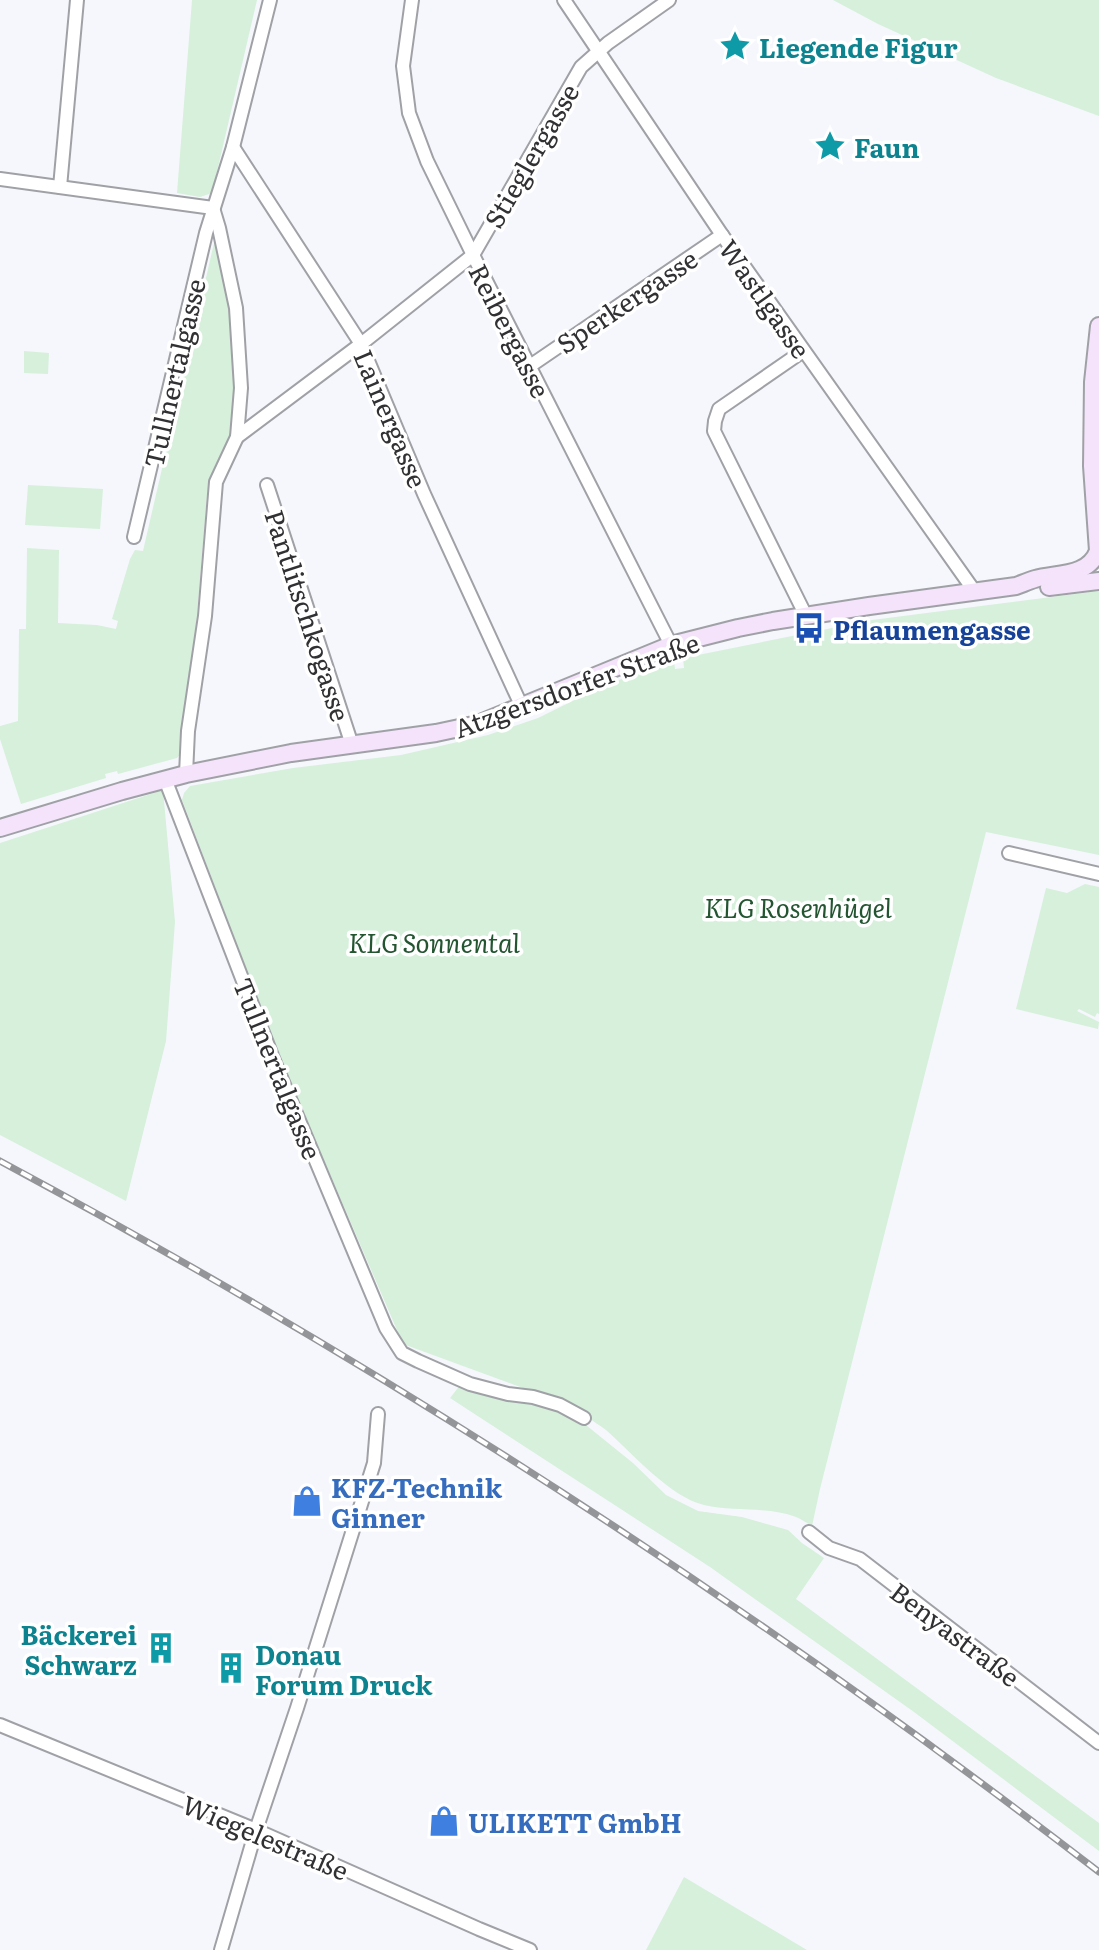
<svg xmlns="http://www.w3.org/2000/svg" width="1099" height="1950" font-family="Literata,serif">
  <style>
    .green { fill: #d6f0db }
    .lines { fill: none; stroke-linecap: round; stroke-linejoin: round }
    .street-casing { stroke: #a0a1a6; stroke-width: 16 }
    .secondary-casing { stroke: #a0a1a6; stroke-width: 20 }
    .street { stroke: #fff; stroke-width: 12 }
    .secondary { stroke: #f4e3fa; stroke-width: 16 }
    .rail-casing { stroke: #949599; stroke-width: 7 }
    .rail { stroke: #fff; stroke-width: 4; stroke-dasharray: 12; stroke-linecap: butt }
    .labels { text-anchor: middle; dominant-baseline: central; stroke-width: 7; stroke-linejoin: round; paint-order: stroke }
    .culture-label { font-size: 26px; font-weight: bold; fill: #0d838f; stroke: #fff; text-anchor: start }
    .street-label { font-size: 26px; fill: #313134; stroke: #fff }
    .transit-label { font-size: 26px; font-weight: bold; fill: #164399; stroke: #fff; text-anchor: start }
    .park-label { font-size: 26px; font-style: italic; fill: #235531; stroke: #fff }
    .shop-label { font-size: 26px; font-weight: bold; fill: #366cbe; stroke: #fff; text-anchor: start }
  </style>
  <rect width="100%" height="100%" fill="#f6f7fc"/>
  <g class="green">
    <path d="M 192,0 L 257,0 L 212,193 L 200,197 L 177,193 Z"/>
    <path d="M 833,0 L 1099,0 L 1099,116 L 996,78 L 878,24 Z"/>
    <path d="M 217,230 L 230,298 L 237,385 L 232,431 L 210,482 L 207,495 L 195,639 L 182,752 L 177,758 L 118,774 L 117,771 L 105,774 L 106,778 L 21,804 L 0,739 L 0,726 L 18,721 L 19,629 L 26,629 L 27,548 L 59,550 L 58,623 L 97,625 L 116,629 L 118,621 L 112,619 L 130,559 L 135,550 L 143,551 Z"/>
    <path d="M 24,351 L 49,353 L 48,374 L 24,373 Z"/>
    <path d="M 28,485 L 103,489 L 100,529 L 25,525 Z"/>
    <path d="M 1099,591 L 1099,855 L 986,832 L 820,1489 L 812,1526 C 807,1523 801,1519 796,1517 C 767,1506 733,1512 704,1505 C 670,1497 632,1453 606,1430 C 598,1424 588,1419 583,1410 L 403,1344 L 280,1058 L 182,800 L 184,793 L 190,786 L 293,768 L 401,755 L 488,735 L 538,718 L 605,685 L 674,661 L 675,669 L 684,668 L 683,658 L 872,620 Z"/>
    <path d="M 163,790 L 175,922 L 166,1041 L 126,1201 L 0,1135 L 0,843 Z"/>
    <path d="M 1085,884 L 1099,887 L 1099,1014 L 1097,1013 L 1095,1017 L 1079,1009 L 1077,1011 L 1099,1022 L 1098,1029 L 1016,1009 L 1046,888 L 1067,893 Z"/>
    <path d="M 461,1384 L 536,1402 L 576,1417 L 633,1463 L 666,1495 L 698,1511 L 742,1517 L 788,1530 L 802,1543 L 824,1558 L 796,1599 L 1099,1823 L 1099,1851 L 914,1712 L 710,1567 L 450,1398 Z"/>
    <path d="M 684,1877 L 807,1950 L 646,1950 Z"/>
  </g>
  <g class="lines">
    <defs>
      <g id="street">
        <path d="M 412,0 L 403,66 L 409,113 L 427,161 L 473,255 L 671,645"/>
        <path d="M 564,0 L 722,235 L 975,592"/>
        <path d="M 233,147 L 361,344 L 424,494 L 521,705"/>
        <path d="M 0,179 L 213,208 L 219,228 L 236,308 L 241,388 L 237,437 L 216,482 L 205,616 L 188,731 L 186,774"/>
        <path d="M 60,187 L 77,0"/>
        <path d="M 803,351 L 719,409 L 715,421 L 714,431 L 806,616"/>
        <path d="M 530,366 L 722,235"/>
        <path d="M 237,437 L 361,344 L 473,255 L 581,67 L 608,43 L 669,0"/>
        <path d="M 267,485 L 352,745"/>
        <path d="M 134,537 L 206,233 L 233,147 L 270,0"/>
        <path d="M 165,779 L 272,1056 L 386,1328 L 402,1353 L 418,1361 L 470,1384 L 508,1394 L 533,1397 L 560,1405 L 584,1418"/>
        <path d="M 1009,853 L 1099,874"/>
        <path d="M 809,1532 L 829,1548 L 860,1559 L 1099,1743"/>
        <path d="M 0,1725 L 256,1830 L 479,1929 L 530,1950"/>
        <path d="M 221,1950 L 256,1830 L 297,1708 L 374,1463 L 378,1414"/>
      </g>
      <g id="secondary">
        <path d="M 1049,587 L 1099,581"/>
        <path d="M 0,828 L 122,791 L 186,774 L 291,753 L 436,733 L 478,724 L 671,645 L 738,628 L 773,621 L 869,606 L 1016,586 C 1022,584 1028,581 1035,579 C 1057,573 1088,577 1098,551 L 1092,466 L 1093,382 L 1099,326"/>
      </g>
    </defs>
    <use href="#street" class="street-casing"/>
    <use href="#secondary" class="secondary-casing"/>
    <use href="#street" class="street"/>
    <use href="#secondary" class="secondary"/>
    <defs>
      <path id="rail" d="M 0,1161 C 385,1367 753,1605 1099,1872"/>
    </defs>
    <use href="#rail" class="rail-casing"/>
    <use href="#rail" class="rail"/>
  </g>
  <defs>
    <symbol id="sight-bare" viewBox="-9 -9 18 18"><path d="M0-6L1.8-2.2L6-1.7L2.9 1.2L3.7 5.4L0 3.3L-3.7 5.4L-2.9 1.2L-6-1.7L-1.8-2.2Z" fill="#0f9aa8" stroke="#fff" stroke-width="2.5" paint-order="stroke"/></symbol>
    <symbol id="bus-bare" viewBox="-9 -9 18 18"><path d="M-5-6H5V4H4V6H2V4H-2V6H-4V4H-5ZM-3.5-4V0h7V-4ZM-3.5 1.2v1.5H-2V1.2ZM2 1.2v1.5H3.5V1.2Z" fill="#1a4fb4" stroke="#fff" stroke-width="2.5" paint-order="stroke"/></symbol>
    <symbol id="shop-bare" viewBox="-9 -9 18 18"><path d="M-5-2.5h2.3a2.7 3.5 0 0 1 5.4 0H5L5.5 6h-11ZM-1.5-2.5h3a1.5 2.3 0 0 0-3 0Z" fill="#3f7fe0" stroke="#fff" stroke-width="2.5" paint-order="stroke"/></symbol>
    <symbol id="building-bare" viewBox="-9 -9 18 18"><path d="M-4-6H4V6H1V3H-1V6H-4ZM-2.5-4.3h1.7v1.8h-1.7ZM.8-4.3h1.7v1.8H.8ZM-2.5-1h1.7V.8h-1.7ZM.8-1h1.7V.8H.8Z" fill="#0f9aa8" stroke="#fff" stroke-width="2.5" paint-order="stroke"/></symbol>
  </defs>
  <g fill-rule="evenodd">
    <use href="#sight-bare" x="713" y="24" width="44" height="44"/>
    <use href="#sight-bare" x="808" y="124" width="44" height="44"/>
    <use href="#bus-bare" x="787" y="606" width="44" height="44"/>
    <use href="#shop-bare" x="285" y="1479" width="44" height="44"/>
    <use href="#building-bare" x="139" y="1626" width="44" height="44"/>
    <use href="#building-bare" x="209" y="1646" width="44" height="44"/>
    <use href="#shop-bare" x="422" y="1799" width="44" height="44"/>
  </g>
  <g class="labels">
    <g class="culture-label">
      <text x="759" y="46">Liegende Figur</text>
      <text x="854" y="146">Faun</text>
      <text x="137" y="1633" text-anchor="end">Bäckerei<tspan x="137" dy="30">Schwarz</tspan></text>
      <text x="255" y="1653">Donau<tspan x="255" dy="30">Forum Druck</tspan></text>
    </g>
    <g class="street-label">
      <text transform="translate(530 155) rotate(-60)">Stieglergasse</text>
      <text transform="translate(766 298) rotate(55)">Wastlgasse</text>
      <text transform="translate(626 300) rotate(-34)">Sperkergasse</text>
      <text transform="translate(511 330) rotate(63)">Reibergasse</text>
      <text transform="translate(173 373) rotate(-77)">Tullnertalgasse</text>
      <text transform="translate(392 418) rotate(67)">Lainergasse</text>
      <text transform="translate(309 615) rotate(72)">Pantlitschkogasse</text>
      <text transform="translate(576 684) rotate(-20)">Atzgersdorfer Straße</text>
      <text transform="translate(279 1068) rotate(68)">Tullnertalgasse</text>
      <text transform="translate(956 1633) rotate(37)">Benyastraße</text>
      <text transform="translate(266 1836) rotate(23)">Wiegelestraße</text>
    </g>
    <g class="transit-label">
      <text x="833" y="628">Pflaumengasse</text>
    </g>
    <g class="park-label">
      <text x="798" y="906">KLG Rosenhügel</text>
      <text x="434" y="941">KLG Sonnental</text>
    </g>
    <g class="shop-label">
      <text x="331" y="1486">KFZ-Technik<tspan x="331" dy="30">Ginner</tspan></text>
      <text x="468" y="1821">ULIKETT GmbH</text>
    </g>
  </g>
</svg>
